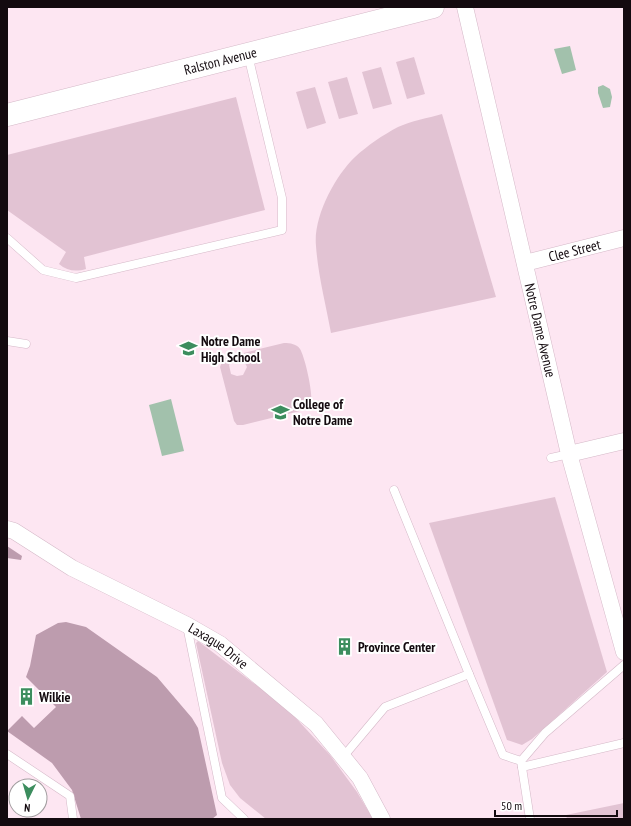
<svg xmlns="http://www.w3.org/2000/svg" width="631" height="826" font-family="'PT Sans Narrow',sans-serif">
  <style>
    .green { fill: #e2c3d3; fill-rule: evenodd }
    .forest { fill: #bd9cae }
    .water { fill: #a2c1ac }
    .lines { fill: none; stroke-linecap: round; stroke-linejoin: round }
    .lane-casing { stroke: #d5b9c8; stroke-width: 9 }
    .street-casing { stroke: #d5b9c8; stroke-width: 17 }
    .secondary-casing { stroke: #d5b9c8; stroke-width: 23 }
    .lane { stroke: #fff; stroke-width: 8 }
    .street { stroke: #fff; stroke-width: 16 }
    .secondary { stroke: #fff; stroke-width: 22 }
    .labels { text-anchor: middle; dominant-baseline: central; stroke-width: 4; stroke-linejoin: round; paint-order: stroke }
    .street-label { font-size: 14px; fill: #130a0f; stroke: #fff }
    .poi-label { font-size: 14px; font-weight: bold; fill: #130a0f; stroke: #fff; text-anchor: start }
  </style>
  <rect width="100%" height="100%" fill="#fde6f2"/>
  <g class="green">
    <path d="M 414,57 L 425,94 L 407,99 L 396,62 Z"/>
    <path d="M 381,67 L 392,104 L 373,109 L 362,72 Z"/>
    <path d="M 347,77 L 358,114 L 339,119 L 328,82 Z"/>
    <path d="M 315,87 L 326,123 L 307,129 L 296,92 Z"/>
    <path d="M 236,97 L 265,210 L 84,257 L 86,269 C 76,272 67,271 59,264 L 66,252 L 7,210 L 7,155 Z"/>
    <path d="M 442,114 L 496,297 L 331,333 C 326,305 318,275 316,246 C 313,217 335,176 355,157 C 368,145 383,135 398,127 C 411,121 428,118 442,114 Z"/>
    <path d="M 284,343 C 290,343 297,344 300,349 C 305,357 313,393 311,401 L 304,410 L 243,425 L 237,425 L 234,421 L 220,367 L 223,359 L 227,357 ZM 237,357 L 243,359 L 247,367 L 243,375 L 237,376 L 231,374 L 229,365 L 232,360 Z"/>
    <path d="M 555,497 L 607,672 L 532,739 L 522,745 L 507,740 L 429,523 Z"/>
    <path d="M 198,641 L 281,704 L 294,716 L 330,755 L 357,792 L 373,819 L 266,819 L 240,798 L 230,785 L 222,763 L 196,643 Z"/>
    <path d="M 624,803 L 624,819 L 567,819 L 566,815 Z"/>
  </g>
  <g class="forest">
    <path d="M 7,546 L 22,556 L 21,560 L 7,558 Z"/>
    <path d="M 66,622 L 86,627 L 157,677 L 192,718 L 198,728 L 217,815 L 212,819 L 81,819 L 72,790 L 52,763 L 7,731 L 22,716 L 34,728 L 56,707 L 26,677 L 30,666 L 36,635 L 58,623 Z"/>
  </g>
  <g class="water">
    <path d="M 570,46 L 576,70 L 562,74 L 554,49 Z"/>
    <path d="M 603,85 L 610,89 L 612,97 L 610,107 L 603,108 L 598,93 L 598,87 Z"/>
    <path d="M 171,399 L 184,451 L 162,456 L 149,405 Z"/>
  </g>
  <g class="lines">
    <defs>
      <g id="lane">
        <path d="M 7,238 L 43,270 L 76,278 L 282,230 L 282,198 L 248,55"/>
        <path d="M 7,341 L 26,344"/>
        <path d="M 551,458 L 569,454"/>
        <path d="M 394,490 L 469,674"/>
        <path d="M 187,626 L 222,798 L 244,819"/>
        <path d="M 7,754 L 70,796 L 73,819"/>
        <path d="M 343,757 L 385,707 L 469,674 L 503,755 L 521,761"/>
        <path d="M 522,767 L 624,743"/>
        <path d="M 530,819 L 521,761 L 545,733 L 624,665"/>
      </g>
      <g id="street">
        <path id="s1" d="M 465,7 L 569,454 L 624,652"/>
        <path id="s2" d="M 525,263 L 624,238"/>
        <path d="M 569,454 L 624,441"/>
        <path id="s3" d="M 7,529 L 14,531 L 72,568 L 187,625 L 220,644 L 316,724 L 360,778 L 382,819"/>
      </g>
      <g id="secondary">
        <path id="s4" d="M 7,115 L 433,7"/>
      </g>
    </defs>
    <use href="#lane" class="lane-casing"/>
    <use href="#street" class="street-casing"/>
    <use href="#secondary" class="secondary-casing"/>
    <use href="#lane" class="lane"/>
    <use href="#street" class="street"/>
    <use href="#secondary" class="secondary"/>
  </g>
  <defs>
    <symbol id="school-bare" viewBox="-9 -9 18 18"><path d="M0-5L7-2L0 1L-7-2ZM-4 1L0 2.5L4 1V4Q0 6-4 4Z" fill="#3c8d5e" stroke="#fff" stroke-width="2.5" paint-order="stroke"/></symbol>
    <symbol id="university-bare" viewBox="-9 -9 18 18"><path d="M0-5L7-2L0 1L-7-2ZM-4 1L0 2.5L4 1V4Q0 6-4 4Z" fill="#3c8d5e" stroke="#fff" stroke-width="2.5" paint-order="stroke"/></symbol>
    <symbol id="building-bare" viewBox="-9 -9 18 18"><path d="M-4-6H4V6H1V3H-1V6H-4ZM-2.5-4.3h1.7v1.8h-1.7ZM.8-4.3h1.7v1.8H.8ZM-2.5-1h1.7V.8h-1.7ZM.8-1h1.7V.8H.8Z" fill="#3c8d5e" stroke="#fff" stroke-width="2.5" paint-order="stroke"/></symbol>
  </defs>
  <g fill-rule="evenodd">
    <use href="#school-bare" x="176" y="336" width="25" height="25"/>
    <use href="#university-bare" x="268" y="400" width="25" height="25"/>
    <use href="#building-bare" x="332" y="634" width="25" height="25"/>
    <use href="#building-bare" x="14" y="684" width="25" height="25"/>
  </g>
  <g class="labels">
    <g class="street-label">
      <text stroke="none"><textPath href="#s4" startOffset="220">Ralston Avenue</textPath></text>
      <text stroke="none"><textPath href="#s2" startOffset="51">Clee Street</textPath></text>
      <text stroke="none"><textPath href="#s1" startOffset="332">Notre Dame Avenue</textPath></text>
      <text stroke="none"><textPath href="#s3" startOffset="242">Laxague Drive</textPath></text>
    </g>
    <g class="poi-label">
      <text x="201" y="341">Notre Dame<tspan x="201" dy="16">High School</tspan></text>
      <text x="293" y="404">College of<tspan x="293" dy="16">Notre Dame</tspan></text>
      <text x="358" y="647">Province Center</text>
      <text x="39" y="697">Wilkie</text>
    </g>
  </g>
  <rect width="631" height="826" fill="none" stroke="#130a0f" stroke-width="16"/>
  <g transform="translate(28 798) rotate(185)"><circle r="19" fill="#ffffff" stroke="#a19d9f"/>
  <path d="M0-3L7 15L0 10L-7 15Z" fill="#3c8d5e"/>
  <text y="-6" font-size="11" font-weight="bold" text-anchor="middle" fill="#130a0f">N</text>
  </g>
  <path d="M495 810v6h122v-6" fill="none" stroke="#130a0f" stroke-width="2"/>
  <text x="501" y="810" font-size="12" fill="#130a0f" stroke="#ffffff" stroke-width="3" paint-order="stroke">50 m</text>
</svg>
